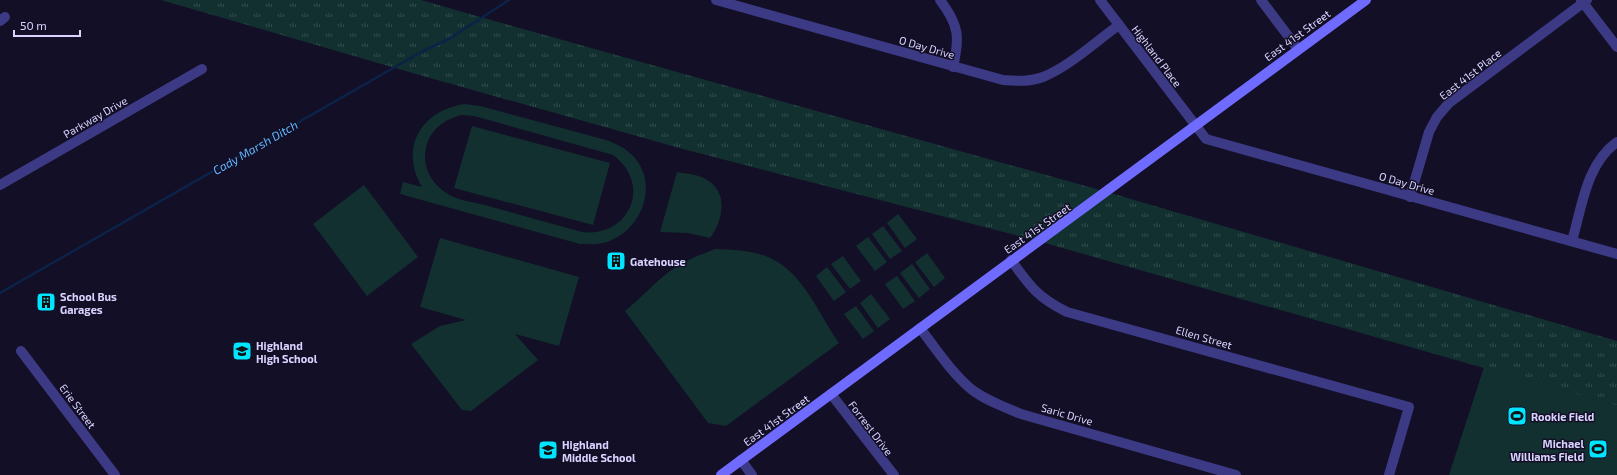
<svg xmlns="http://www.w3.org/2000/svg" width="1617" height="475" font-family="'Exo 2',sans-serif">
  <style>
    .grass { fill: url(#grass-tufts) }
    .park { fill: #12302f; fill-rule: evenodd }
    .lines { fill: none; stroke-linecap: round; stroke-linejoin: round }
    .stream { stroke: #0c2248; stroke-width: 2.5 }
    .street { stroke: #3d3a85; stroke-width: 10 }
    .secondary { stroke: #6f6bff; stroke-width: 10 }
    .labels { text-anchor: middle; dominant-baseline: central; stroke-width: 3; stroke-linejoin: round; paint-order: stroke }
    .street-label { font-size: 11px; fill: #d9d4ff; stroke: #130f26 }
    .poi-label { font-size: 11px; font-weight: bold; fill: #d9d4ff; stroke: #130f26; text-anchor: start }
    .water-label { font-size: 12px; font-style: italic; fill: #62b6ff; stroke: #130f26 }
  </style>
  <defs>
    <pattern id="grass-tufts" width="24" height="20" patternUnits="userSpaceOnUse"><rect width="24" height="20" fill="#12302f"/><path d="M3 7l-1-3M5 7V3M7 7l1-3M15 17l-1-3M17 17v-4M19 17l1-3" fill="none" stroke="#344d4e"/></pattern>
  </defs>
  <rect width="100%" height="100%" fill="#130f26"/>
  <path class="grass" d="M 161,0 L 421,0 L 473,15 L 1107,192 L 1617,341 L 1617,406 L 1038,241 L 683,149 L 416,74 Z"/>
  <g class="park">
    <path d="M 465,104 L 480,106 L 606,140 C 615,143 623,147 630,153 C 661,181 643,230 607,242 C 598,245 589,244 580,244 L 400,194 L 403,182 L 422,187 C 399,148 421,110 465,104 ZM 462,115 L 474,116 L 613,155 C 653,184 629,238 582,232 C 549,223 517,214 485,205 C 472,202 455,200 445,192 C 430,182 422,165 426,148 C 430,129 445,119 462,115 Z"/>
    <path d="M 472,126 L 610,163 L 593,225 L 454,188 Z"/>
    <path d="M 677,172 C 687,174 698,174 707,180 C 729,193 723,221 710,238 L 688,233 L 660,232 Z"/>
    <path d="M 364,185 L 418,257 L 367,296 L 313,224 Z"/>
    <path d="M 898,214 L 917,239 L 905,248 L 887,223 Z"/>
    <path d="M 883,226 L 902,251 L 890,259 L 872,234 Z"/>
    <path d="M 868,237 L 887,262 L 875,271 L 856,246 Z"/>
    <path d="M 440,238 L 579,277 L 559,346 L 515,334 L 538,360 L 471,411 L 462,410 L 411,344 L 440,326 L 466,320 L 420,307 Z"/>
    <path d="M 715,249 C 734,250 753,250 770,258 C 803,272 819,315 839,343 L 726,426 L 708,423 L 625,311 C 641,298 654,283 670,271 C 684,261 699,255 715,249 Z"/>
    <path d="M 927,253 L 945,278 L 934,287 L 915,262 Z"/>
    <path d="M 843,256 L 861,281 L 850,289 L 831,264 Z"/>
    <path d="M 912,264 L 930,289 L 919,298 L 900,273 Z"/>
    <path d="M 827,267 L 846,292 L 834,301 L 816,276 Z"/>
    <path d="M 897,276 L 915,301 L 903,309 L 885,284 Z"/>
    <path d="M 871,294 L 890,319 L 878,328 L 860,303 Z"/>
    <path d="M 856,306 L 874,331 L 863,339 L 844,314 Z"/>
    <path d="M 1484,367 L 1617,406 L 1617,475 L 1449,475 Z"/>
  </g>
  <g class="lines">
    <path class="stream" d="M 0,293 L 423,51 L 449,39 L 509,0"/>
    <g class="street">
      <path d="M 716,0 L 1003,80 C 1016,81 1030,82 1043,77 C 1070,66 1095,42 1119,25"/>
      <path d="M 940,0 C 959,25 960,37 953,67"/>
      <path d="M 1100,0 L 1206,139 L 1617,254"/>
      <path d="M 1261,0 L 1298,49"/>
      <path d="M 1581,0 L 1617,47"/>
      <path d="M 0,21 L 5,17"/>
      <path d="M 0,185 L 202,69"/>
      <path d="M 1410,197 L 1429,132 L 1437,117 L 1449,103 L 1587,0"/>
      <path d="M 1572,241 C 1582,207 1586,164 1617,142"/>
      <path d="M 1011,260 C 1030,286 1037,297 1067,312 L 1409,407 L 1389,475"/>
      <path d="M 920,328 C 936,349 951,372 971,389 C 985,400 1004,407 1021,414 L 1236,475"/>
      <path d="M 21,351 L 115,475"/>
      <path d="M 831,394 L 894,475"/>
      <path d="M 741,460 L 752,475"/>
    </g>
    <path class="secondary" d="M 721,475 L 1366,0"/>
  </g>
  <defs>
    <symbol id="building-square" viewBox="-11 -11 22 22"><rect x="-9" y="-9" width="18" height="18" rx="4" fill="#00e5ff" stroke="#130f26"/><path d="M-4-6H4V6H1V3H-1V6H-4ZM-2.5-4.3h1.7v1.8h-1.7ZM.8-4.3h1.7v1.8H.8ZM-2.5-1h1.7V.8h-1.7ZM.8-1h1.7V.8H.8Z" fill="#111"/></symbol>
    <symbol id="school-square" viewBox="-11 -11 22 22"><rect x="-9" y="-9" width="18" height="18" rx="4" fill="#00e5ff" stroke="#130f26"/><path d="M0-5L7-2L0 1L-7-2ZM-4 1L0 2.5L4 1V4Q0 6-4 4Z" fill="#111"/></symbol>
    <symbol id="stadium-square" viewBox="-11 -11 22 22"><rect x="-9" y="-9" width="18" height="18" rx="4" fill="#00e5ff" stroke="#130f26"/><path d="M0-5a6.5 5 0 1 0 0 10a6.5 5 0 1 0 0-10ZM-3.5-1.8h7v3.6h-7Z" fill="#111"/></symbol>
  </defs>
  <g fill-rule="evenodd">
    <use href="#building-square" x="605" y="250" width="22" height="22"/>
    <use href="#building-square" x="35" y="291" width="22" height="22"/>
    <use href="#school-square" x="231" y="340" width="22" height="22"/>
    <use href="#stadium-square" x="1506" y="405" width="22" height="22"/>
    <use href="#stadium-square" x="1587" y="438" width="22" height="22"/>
    <use href="#school-square" x="537" y="439" width="22" height="22"/>
  </g>
  <g class="labels">
    <g class="street-label">
      <text transform="translate(1297 35) rotate(-36)">East 41st Street</text>
      <text transform="translate(927 47) rotate(16)">O Day Drive</text>
      <text transform="translate(1157 56) rotate(53)">Highland Place</text>
      <text transform="translate(1470 74) rotate(-38)">East 41st Place</text>
      <text transform="translate(95 117) rotate(-30)">Parkway Drive</text>
      <text transform="translate(1407 183) rotate(16)">O Day Drive</text>
      <text transform="translate(1037 228) rotate(-35)">East 41st Street</text>
      <text transform="translate(1204 337) rotate(16)">Ellen Street</text>
      <text transform="translate(78 406) rotate(53)">Erie Street</text>
      <text transform="translate(1067 414) rotate(16)">Saric Drive</text>
      <text transform="translate(776 420) rotate(-36)">East 41st Street</text>
      <text transform="translate(871 428) rotate(53)">Forrest Drive</text>
    </g>
    <g class="poi-label">
      <text x="630" y="261">Gatehouse</text>
      <text x="60" y="296">School Bus<tspan x="60" dy="13">Garages</tspan></text>
      <text x="256" y="345">Highland<tspan x="256" dy="13">High School</tspan></text>
      <text x="1531" y="416">Rookie Field</text>
      <text x="1584" y="443" text-anchor="end">Michael<tspan x="1584" dy="13">Williams Field</tspan></text>
      <text x="562" y="444">Highland<tspan x="562" dy="13">Middle School</tspan></text>
    </g>
    <g class="water-label">
      <text transform="translate(255 147) rotate(-30)">Cady Marsh Ditch</text>
    </g>
  </g>
  <path d="M14 30v6h66v-6" fill="none" stroke="#d9d4ff" stroke-width="2"/>
  <text x="20" y="30" font-size="12" fill="#d9d4ff" stroke="#130f26" stroke-width="3" paint-order="stroke">50 m</text>
</svg>
